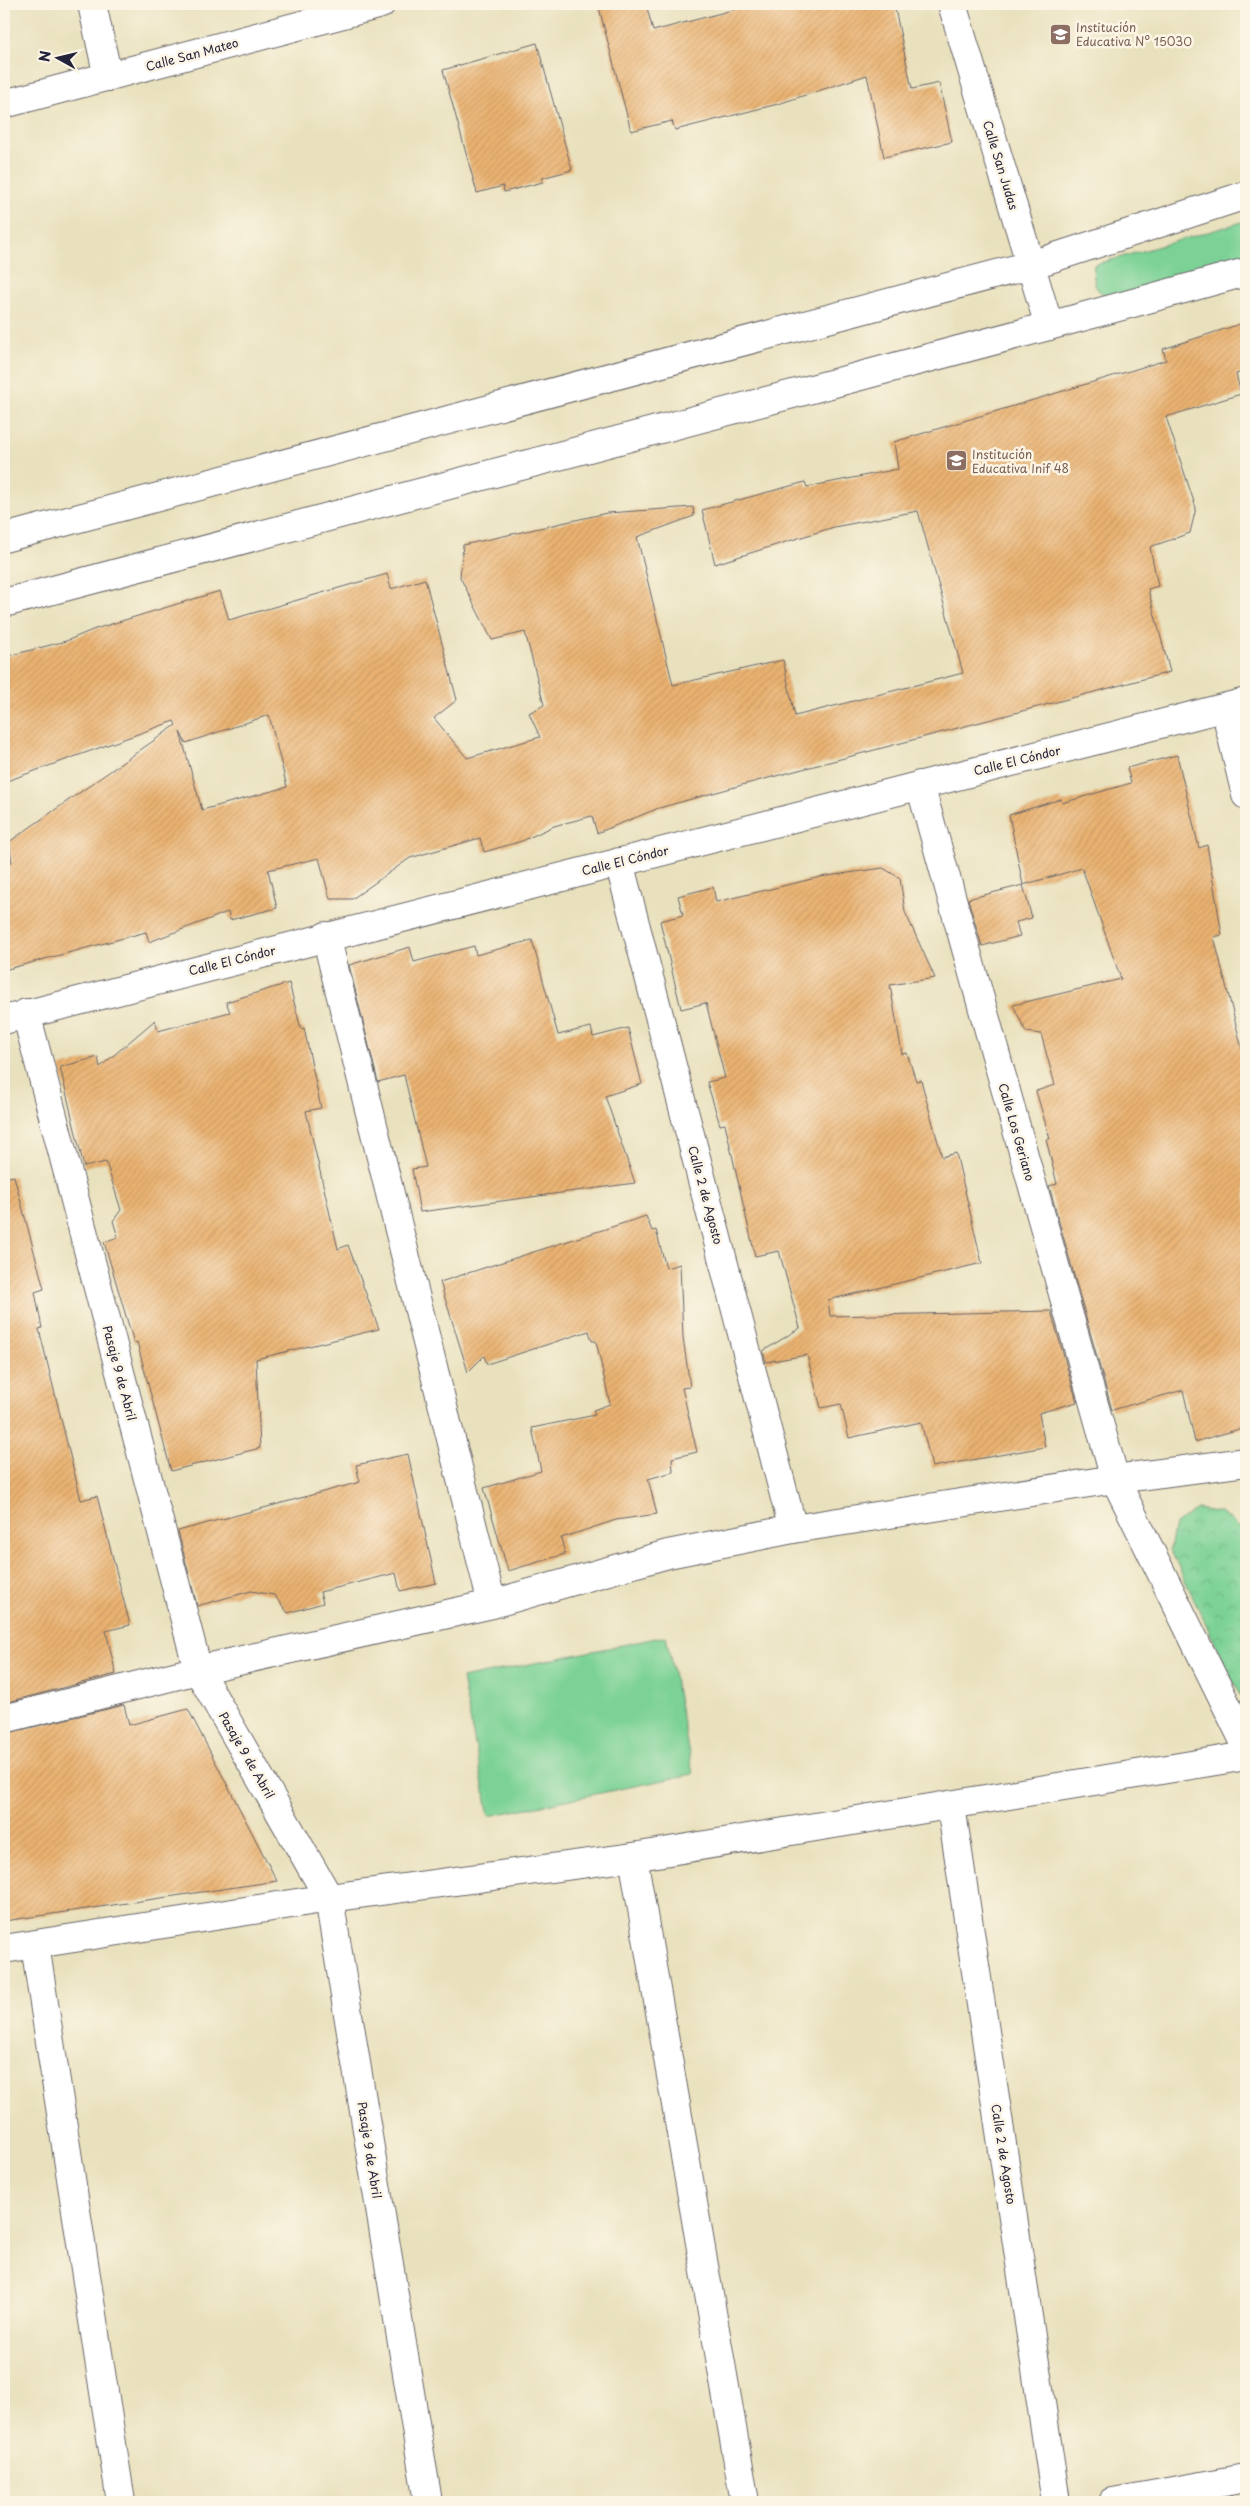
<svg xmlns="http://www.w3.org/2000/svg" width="1250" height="2506" font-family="'Playpen Sans',sans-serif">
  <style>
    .green { fill: #7bd296; stroke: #4e7a68 }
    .park { fill: url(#park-crowns); stroke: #4e7a68 }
    .building { fill: url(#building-hatch); fill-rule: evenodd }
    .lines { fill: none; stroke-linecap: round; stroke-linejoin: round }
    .minor-casing { stroke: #686568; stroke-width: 30 }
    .tertiary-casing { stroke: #686568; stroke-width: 30 }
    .minor { stroke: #fff; stroke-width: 28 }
    .tertiary { stroke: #fff; stroke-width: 28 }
    .labels { text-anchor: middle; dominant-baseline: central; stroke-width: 5; stroke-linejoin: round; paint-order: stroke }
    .education-label { font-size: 12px; fill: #785e54; stroke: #fcf5e5; text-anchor: start }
    .street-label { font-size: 12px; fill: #22223b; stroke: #fcf5e5 }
  </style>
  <defs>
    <pattern id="park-crowns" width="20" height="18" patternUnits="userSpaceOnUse" patternTransform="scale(1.25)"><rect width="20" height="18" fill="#7bd296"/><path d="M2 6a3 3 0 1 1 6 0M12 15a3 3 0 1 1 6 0" fill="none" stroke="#6ab482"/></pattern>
    <pattern id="building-hatch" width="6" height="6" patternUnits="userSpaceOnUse" patternTransform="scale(1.25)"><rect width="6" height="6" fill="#eab271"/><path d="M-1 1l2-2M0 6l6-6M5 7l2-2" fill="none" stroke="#c89963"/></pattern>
  </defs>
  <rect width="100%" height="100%" fill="#fcf5e5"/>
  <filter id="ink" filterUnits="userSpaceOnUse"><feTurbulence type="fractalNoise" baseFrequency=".02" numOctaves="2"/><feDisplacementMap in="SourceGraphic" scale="10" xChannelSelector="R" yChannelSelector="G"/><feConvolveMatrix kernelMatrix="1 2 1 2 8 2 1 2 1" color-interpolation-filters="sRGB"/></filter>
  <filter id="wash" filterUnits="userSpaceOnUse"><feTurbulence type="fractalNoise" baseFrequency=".0096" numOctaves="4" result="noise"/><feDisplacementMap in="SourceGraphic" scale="20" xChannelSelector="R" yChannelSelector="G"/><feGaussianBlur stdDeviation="1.12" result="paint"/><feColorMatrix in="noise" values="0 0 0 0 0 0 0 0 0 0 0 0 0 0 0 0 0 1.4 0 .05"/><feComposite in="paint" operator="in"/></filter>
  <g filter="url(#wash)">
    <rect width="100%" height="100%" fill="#e9e1bd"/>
    <g class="green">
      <path d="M 1246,221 L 1246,258 L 1113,297 C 1094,294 1093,283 1094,265 Z"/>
      <path d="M 666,1636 L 693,1774 L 489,1816 L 462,1678 Z"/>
    </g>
    <path class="park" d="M 1197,1509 L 1221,1513 L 1243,1530 L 1246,1530 L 1246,1708 L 1170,1549 L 1175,1524 Z"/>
    <g id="blocks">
      <g class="building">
        <path d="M 598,4 L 646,4 L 653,31 L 755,4 L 894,4 L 912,89 L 939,83 L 952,142 L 884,157 L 867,75 L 778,104 L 675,130 L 672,121 L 631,131 Z"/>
        <path d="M 537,43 L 572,170 L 542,178 L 543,182 L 504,192 L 503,186 L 477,193 L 443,70 Z"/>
        <path d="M 1246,322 L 1246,371 L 1236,374 L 1241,394 L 1166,417 L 1196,508 L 1190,533 L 1150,547 L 1158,586 L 1148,589 L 1170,672 L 742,785 L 659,808 L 597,833 L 592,816 L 554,826 L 522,841 L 484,852 L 480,838 L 410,858 L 352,899 L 330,899 L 319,858 L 268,870 L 277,908 L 230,920 L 228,912 L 149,942 L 146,932 L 4,970 L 4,864 L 12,862 L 9,842 L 176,725 L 174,721 L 4,782 L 4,657 L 66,641 L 95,629 L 220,591 L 229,620 L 387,574 L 391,589 L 425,579 L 457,700 L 434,718 L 467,758 L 540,737 L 529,713 L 544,705 L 525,632 L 492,640 L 460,577 L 463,545 L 607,513 L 693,507 L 694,516 L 637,537 L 673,685 L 783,660 L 795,716 L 963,673 L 918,511 L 834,527 L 715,564 L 702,510 L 805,482 L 807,487 L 898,469 L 894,442 L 1166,360 L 1163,349 ZM 269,715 L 287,787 L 202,810 L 180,732 L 186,743 Z"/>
        <path d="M 1177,755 L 1199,848 L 1207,845 L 1222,935 L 1214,937 L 1246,1065 L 1246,1427 L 1195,1442 L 1183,1390 L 1112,1410 L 1049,1186 L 1057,1184 L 1046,1139 L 1050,1139 L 1036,1091 L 1055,1085 L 1041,1034 L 1026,1032 L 1013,1005 L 1121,979 L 1082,868 L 1023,885 L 1009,815 L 1061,799 L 1062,803 L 1131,783 L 1127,768 Z"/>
        <path d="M 883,868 L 900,878 L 905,912 L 935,978 L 890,985 L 902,1054 L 907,1053 L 916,1081 L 921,1080 L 942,1157 L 956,1153 L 982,1263 L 828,1300 L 830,1316 L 1051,1311 L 1077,1402 L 1039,1413 L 1045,1447 L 932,1467 L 921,1422 L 849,1438 L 841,1404 L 821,1408 L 807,1355 L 766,1362 L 763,1351 L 800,1328 L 779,1251 L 755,1256 L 725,1124 L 720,1125 L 707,1082 L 725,1078 L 706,1003 L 681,1009 L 660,921 L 683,915 L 678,896 L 713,887 L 716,902 L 820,877 Z"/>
        <path d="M 1023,885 L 1032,918 L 1016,922 L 1020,936 L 982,946 L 968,899 Z"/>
        <path d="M 532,940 L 558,1035 L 591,1027 L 593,1037 L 628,1028 L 642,1084 L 605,1096 L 635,1183 L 420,1212 L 412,1169 L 426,1167 L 404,1075 L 378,1082 L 349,965 L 410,947 L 414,962 L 474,946 L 476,955 Z"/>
        <path d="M 289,983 L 301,1029 L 304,1028 L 321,1108 L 306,1111 L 338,1249 L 348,1245 L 379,1329 L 256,1359 L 260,1448 L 171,1471 L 137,1342 L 134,1343 L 104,1242 L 118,1237 L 113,1221 L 121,1210 L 106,1162 L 84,1167 L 60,1067 L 98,1057 L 100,1067 L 155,1020 L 158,1031 L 230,1012 L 226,1002 Z"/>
        <path d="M 14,1176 L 44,1289 L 35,1292 L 42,1328 L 39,1329 L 81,1500 L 97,1496 L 130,1625 L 106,1631 L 116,1674 L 4,1703 L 4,1178 Z"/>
        <path d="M 646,1216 L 652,1231 L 656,1230 L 666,1268 L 680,1264 L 683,1337 L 690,1387 L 682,1388 L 697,1452 L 672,1458 L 673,1472 L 648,1479 L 657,1514 L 616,1520 L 561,1538 L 565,1554 L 508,1571 L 484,1488 L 541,1471 L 532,1428 L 595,1415 L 593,1410 L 610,1404 L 596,1341 L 592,1341 L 589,1331 L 487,1364 L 484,1356 L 468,1372 L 440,1282 Z"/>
        <path d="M 408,1454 L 436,1583 L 400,1591 L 396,1573 L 320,1592 L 323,1603 L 288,1613 L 274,1595 L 251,1591 L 197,1606 L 178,1531 L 360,1482 L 356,1465 Z"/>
        <path d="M 124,1705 L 129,1725 L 188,1709 L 277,1881 L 4,1921 L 4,1734 Z"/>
      </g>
    </g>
  </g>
  <g filter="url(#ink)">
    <use href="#blocks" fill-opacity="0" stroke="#686568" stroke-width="1"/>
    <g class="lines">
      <defs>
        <g id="minor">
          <path d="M 92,4 L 108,77"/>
          <path d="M 952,4 L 1049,326"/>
          <path d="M 4,104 L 381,4"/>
          <path d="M 1225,708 L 1246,795"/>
          <path d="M 920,785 L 1115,1479 L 1246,1745"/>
          <path d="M 619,862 L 793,1529"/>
          <path d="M 326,936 L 492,1604"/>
          <path d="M 26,1013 L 198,1670 L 329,1898 L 428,2502"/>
          <path d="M 4,1020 L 1246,702"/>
          <path d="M 4,1719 L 198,1670 L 492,1604 L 668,1554 L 793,1529 L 1115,1479 L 1246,1462"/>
          <path d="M 951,1806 L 1056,2502"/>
          <path d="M 633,1857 L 745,2502"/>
          <path d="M 35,1945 L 121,2502"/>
          <path d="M 4,1949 L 329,1898 L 633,1857 L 1246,1756"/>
          <path d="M 1113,2502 L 1246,2478"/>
        </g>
        <g id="tertiary">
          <path d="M 4,538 L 1031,265 L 1246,195"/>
          <path d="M 4,603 L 1049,326 L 1246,272"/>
        </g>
      </defs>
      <use href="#minor" class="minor-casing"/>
      <use href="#tertiary" class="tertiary-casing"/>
      <use href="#minor" class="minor"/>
      <use href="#tertiary" class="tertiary"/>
    </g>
  </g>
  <defs>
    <symbol id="school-square" viewBox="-11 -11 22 22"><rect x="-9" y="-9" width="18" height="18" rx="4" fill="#8d6e63" stroke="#fcf5e5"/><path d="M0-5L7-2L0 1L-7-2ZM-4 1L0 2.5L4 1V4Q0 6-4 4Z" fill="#fff"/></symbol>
  </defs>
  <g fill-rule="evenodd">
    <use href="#school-square" x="1048" y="22" width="25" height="25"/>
    <use href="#school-square" x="944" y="448" width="25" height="25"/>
  </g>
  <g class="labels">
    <g class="education-label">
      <text x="1076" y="27">Institución<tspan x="1076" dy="14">Educativa Nº 15030</tspan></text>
      <text x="972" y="454">Institución<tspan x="972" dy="14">Educativa Inif 48</tspan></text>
    </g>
    <g class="street-label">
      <text transform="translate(192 54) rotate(-15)">Calle San Mateo</text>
      <text transform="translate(1001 165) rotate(73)">Calle San Judas</text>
      <text transform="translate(1017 760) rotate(-14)">Calle El Cóndor</text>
      <text transform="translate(625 860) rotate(-14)">Calle El Cóndor</text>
      <text transform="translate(232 960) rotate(-14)">Calle El Cóndor</text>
      <text transform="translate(1017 1132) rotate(74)">Calle Los Geriano</text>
      <text transform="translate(706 1195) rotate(75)">Calle 2 de Agosto</text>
      <text transform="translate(120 1373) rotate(75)">Pasaje 9 de Abril</text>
      <text transform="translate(247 1755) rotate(60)">Pasaje 9 de Abril</text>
      <text transform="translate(370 2150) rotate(81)">Pasaje 9 de Abril</text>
      <text transform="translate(1004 2154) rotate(81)">Calle 2 de Agosto</text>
    </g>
  </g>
  <rect width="1250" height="2506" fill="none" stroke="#fcf5e5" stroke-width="20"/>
  <g transform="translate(58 58) rotate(278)" stroke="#fcf5e5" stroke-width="4" paint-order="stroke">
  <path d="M0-4L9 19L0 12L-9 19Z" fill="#22223b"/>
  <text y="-8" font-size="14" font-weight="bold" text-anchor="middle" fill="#22223b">N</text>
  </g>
</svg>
